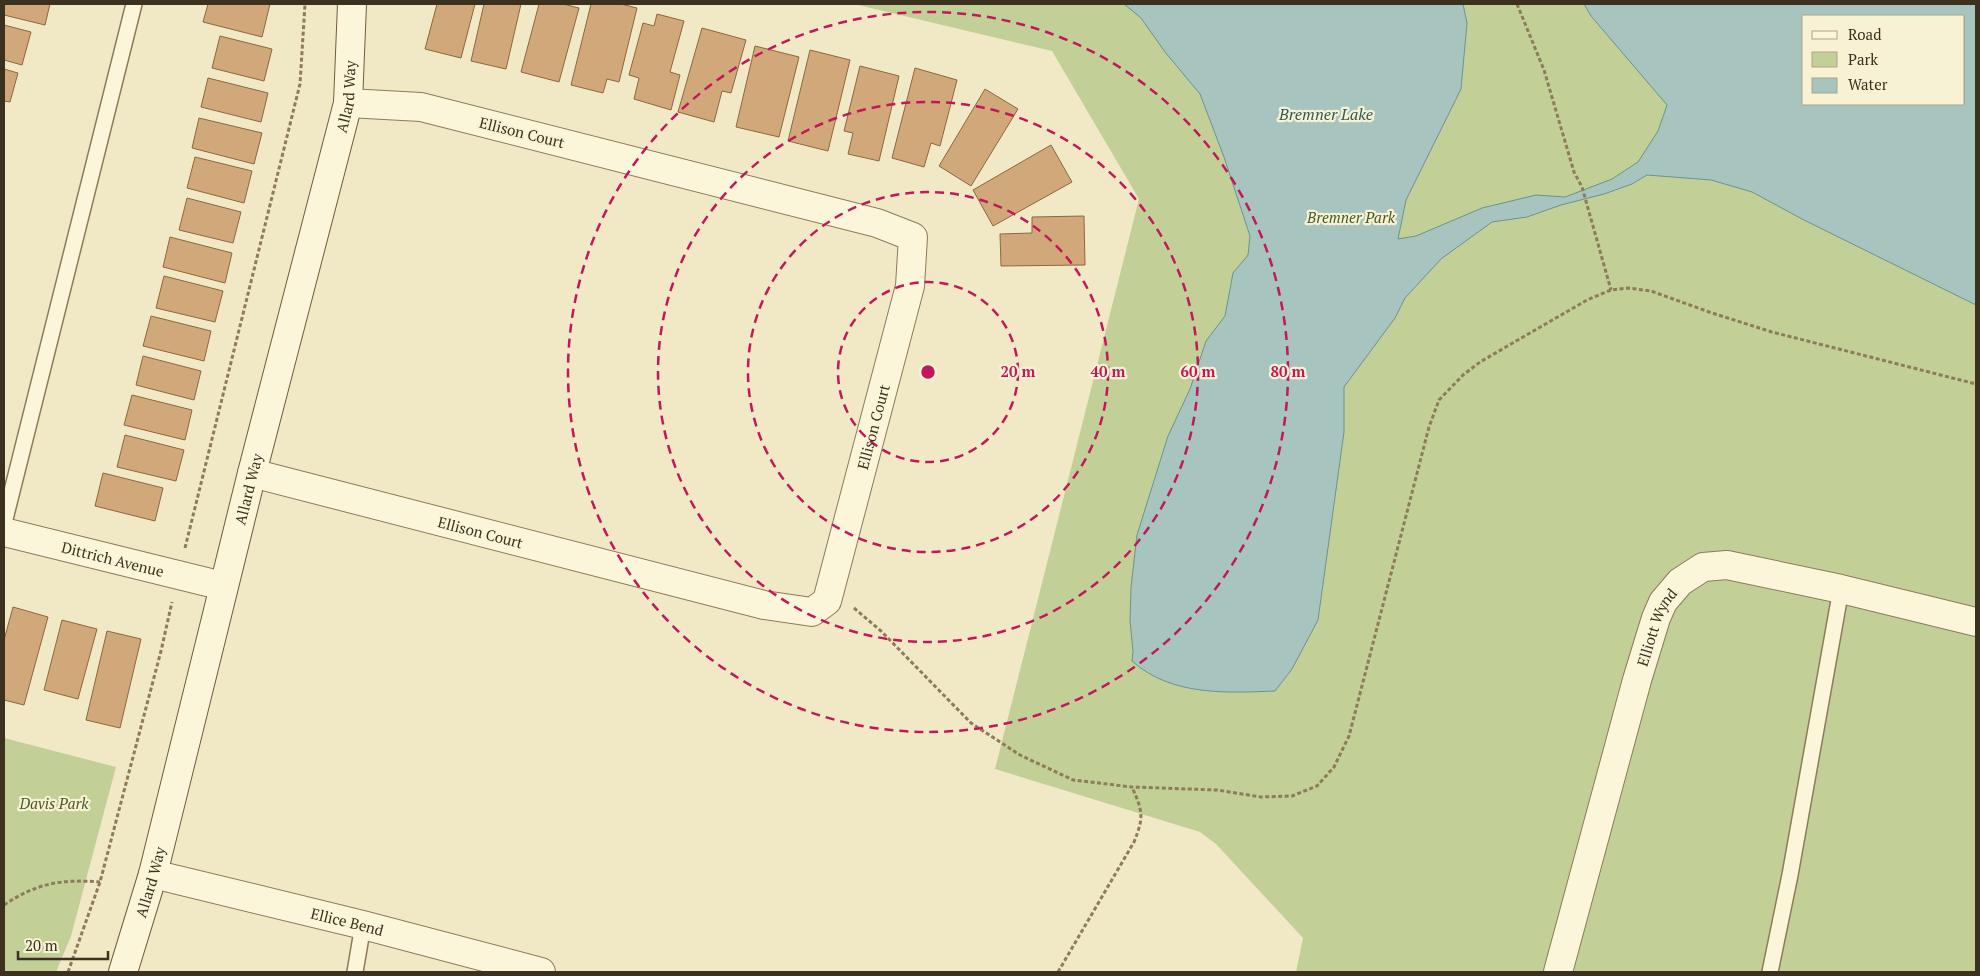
<svg xmlns="http://www.w3.org/2000/svg" width="1980" height="976" font-family="'PT Serif',serif">
  <style>
    .green { fill: #c2d098; fill-rule: evenodd }
    .water { fill: #a7c4bf; stroke: #6c938e; fill-rule: evenodd }
    .building { fill: #d1a879; stroke: #8d673e }
    .lines { fill: none; stroke-linecap: round; stroke-linejoin: round }
    .lane-casing { stroke: #8d7b5a; stroke-width: 18 }
    .street-casing { stroke: #8d7b5a; stroke-width: 30 }
    .secondary-casing { stroke: #6f5c3d; stroke-width: 30 }
    .path { stroke: #8d7b5a; stroke-width: 3; stroke-dasharray: 4 2.5; stroke-linecap: butt }
    .lane { stroke: #fbf5d9; stroke-width: 15 }
    .street { stroke: #fbf5d9; stroke-width: 28 }
    .secondary { stroke: #fbf5d9; stroke-width: 28 }
    .ring { fill: none; stroke: #c2185b; stroke-width: 2.5; stroke-dasharray: 9 6 }
    .labels { text-anchor: middle; dominant-baseline: central; stroke-width: 4.5; stroke-linejoin: round; paint-order: stroke }
    .street-label { font-size: 15px; fill: #3c301e; stroke: #f8f2d5 }
    .park-label { font-size: 15px; font-style: italic; fill: #455a24; stroke: #f8f2d5 }
    .water-label { font-size: 16px; font-style: italic; fill: #2d5a5d; stroke: #f8f2d5 }
    .centre { fill: #c2185b; stroke: #f8f2d5; stroke-width: 2.5 }
    .ring-label { font-size: 15px; text-anchor: middle; font-weight: bold; fill: #c2185b; stroke: #f8f2d5; stroke-width: 4.5; stroke-linejoin: round; paint-order: stroke }
  </style>
  <rect width="100%" height="100%" fill="#f1e9c5"/>
  <g class="green">
    <path d="M 854,4 L 1976,4 L 1976,972 L 1296,972 L 1303,938 L 1216,844 L 1200,832 L 995,769 L 1139,199 L 1052,51 ZM 1804,16 L 1964,16 L 1964,104 L 1804,104 Z"/>
    <path d="M 4,738 L 116,767 L 71,936 L 56,972 L 4,972 Z"/>
  </g>
  <path class="water" d="M 1124,4 L 1463,4 L 1467,23 L 1461,89 L 1406,200 L 1398,239 L 1416,236 L 1482,208 L 1536,195 L 1565,197 L 1612,179 L 1638,162 L 1658,131 L 1667,105 L 1591,16 L 1584,4 L 1976,4 L 1976,305 L 1802,219 L 1752,192 L 1711,180 L 1647,175 L 1632,184 L 1604,194 L 1561,205 L 1527,217 L 1492,222 L 1441,259 L 1405,298 L 1395,318 L 1344,387 L 1344,432 L 1318,620 L 1292,669 L 1275,691 C 1226,693 1171,696 1132,661 L 1133,651 L 1130,621 L 1131,587 L 1137,535 L 1168,436 L 1190,389 L 1206,341 L 1225,316 L 1233,273 L 1248,255 L 1250,236 L 1224,157 L 1200,94 L 1165,52 L 1141,18 ZM 1804,16 L 1964,16 L 1964,104 L 1804,104 Z"/>
  <g class="building">
    <path d="M 4,4 L 50,4 L 45,25 L 4,15 Z"/>
    <path d="M 208,4 L 270,4 L 262,37 L 203,22 Z"/>
    <path d="M 437,4 L 475,4 L 461,58 L 425,49 Z"/>
    <path d="M 484,4 L 521,4 L 506,69 L 471,61 Z"/>
    <path d="M 539,4 L 563,4 L 579,8 L 559,82 L 521,72 Z"/>
    <path d="M 591,4 L 621,4 L 637,8 L 619,82 L 607,79 L 603,93 L 571,85 Z"/>
    <path d="M 657,14 L 684,21 L 670,72 L 680,75 L 671,110 L 634,99 L 639,78 L 629,75 L 643,23 L 654,26 Z"/>
    <path d="M 4,25 L 31,32 L 22,65 L 4,60 Z"/>
    <path d="M 702,28 L 746,40 L 731,93 L 722,91 L 714,122 L 678,112 Z"/>
    <path d="M 220,36 L 272,49 L 264,81 L 212,68 Z"/>
    <path d="M 755,46 L 799,57 L 779,137 L 736,127 Z"/>
    <path d="M 810,50 L 850,60 L 828,151 L 788,141 Z"/>
    <path d="M 860,66 L 899,76 L 879,161 L 848,154 L 853,133 L 844,131 Z"/>
    <path d="M 915,68 L 957,80 L 940,146 L 931,143 L 924,167 L 892,158 Z"/>
    <path d="M 4,69 L 18,73 L 10,102 L 4,101 Z"/>
    <path d="M 208,78 L 268,93 L 261,122 L 201,107 Z"/>
    <path d="M 985,89 L 1018,109 L 971,186 L 939,166 Z"/>
    <path d="M 199,118 L 262,133 L 254,164 L 192,148 Z"/>
    <path d="M 1051,145 L 1072,182 L 993,226 L 973,190 Z"/>
    <path d="M 195,157 L 252,171 L 244,203 L 187,188 Z"/>
    <path d="M 187,198 L 241,212 L 233,243 L 179,230 Z"/>
    <path d="M 1084,216 L 1085,265 L 1001,266 L 1000,234 L 1032,233 L 1032,217 Z"/>
    <path d="M 170,237 L 232,253 L 225,283 L 163,267 Z"/>
    <path d="M 164,276 L 223,291 L 215,322 L 156,308 Z"/>
    <path d="M 151,316 L 211,331 L 204,361 L 143,346 Z"/>
    <path d="M 143,356 L 201,371 L 194,400 L 136,385 Z"/>
    <path d="M 132,395 L 192,410 L 185,440 L 124,425 Z"/>
    <path d="M 125,435 L 184,450 L 176,481 L 117,467 Z"/>
    <path d="M 103,473 L 163,488 L 155,521 L 95,506 Z"/>
    <path d="M 13,607 L 48,617 L 24,705 L 4,700 L 4,640 Z"/>
    <path d="M 62,620 L 97,629 L 78,699 L 44,690 Z"/>
    <path d="M 107,631 L 141,639 L 120,728 L 86,720 Z"/>
  </g>
  <g class="lines">
    <defs>
      <g id="lane">
        <path d="M 4,523 L 134,4"/>
        <path d="M 355,972 L 363,925"/>
        <path d="M 1770,972 L 1790,875 L 1841,589"/>
      </g>
      <g id="street">
        <path id="s1" d="M 252,473 L 764,605 L 812,612 L 827,601 L 910,286 L 913,237 L 877,223 L 421,107 L 348,103"/>
        <path id="s2" d="M 4,532 L 223,586"/>
        <path id="s3" d="M 153,874 L 363,925 L 541,972"/>
        <path id="s4" d="M 1558,972 L 1637,680 L 1656,618 L 1663,602 L 1680,582 L 1703,567 L 1727,565 L 1841,589 L 1976,622"/>
      </g>
      <g id="secondary">
        <path id="s5" d="M 123,972 L 153,874 L 252,473 L 348,103 L 352,4"/>
      </g>
    </defs>
    <use href="#lane" class="lane-casing"/>
    <use href="#street" class="street-casing"/>
    <use href="#secondary" class="secondary-casing"/>
    <g class="path">
      <path d="M 1517,4 L 1544,70 L 1574,172 L 1582,187 L 1611,290"/>
      <path d="M 185,548 L 300,84 L 305,4"/>
      <path d="M 854,608 L 881,631 L 971,723 L 1020,755 L 1073,780 L 1132,787 L 1217,790 L 1261,797 L 1292,796 L 1317,786 L 1334,767 L 1349,736 L 1429,427 L 1439,400 L 1463,375 L 1480,362 L 1587,300 L 1611,290 L 1628,288 L 1651,291 L 1712,313 L 1772,332 L 1976,384"/>
      <path d="M 4,905 C 37,883 61,879 100,882"/>
      <path d="M 68,972 L 100,882 L 161,651 L 172,602"/>
      <path d="M 1058,972 L 1134,842 C 1144,817 1143,812 1132,787"/>
    </g>
    <use href="#lane" class="lane"/>
    <use href="#street" class="street"/>
    <use href="#secondary" class="secondary"/>
  </g>
  <g class="ring">
    <circle cx="928" cy="372" r="90"/>
    <circle cx="928" cy="372" r="180"/>
    <circle cx="928" cy="372" r="270"/>
    <circle cx="928" cy="372" r="360"/>
  </g>
  <g class="labels">
    <g class="street-label">
      <text stroke="none"><textPath href="#s5" startOffset="904">Allard Way</textPath></text>
      <text transform="translate(522 132) rotate(14)">Ellison Court</text>
      <text stroke="none"><textPath href="#s1" startOffset="776">Ellison Court</textPath></text>
      <text stroke="none"><textPath href="#s5" startOffset="499">Allard Way</textPath></text>
      <text stroke="none"><textPath href="#s1" startOffset="236">Ellison Court</textPath></text>
      <text stroke="none"><textPath href="#s2" startOffset="112">Dittrich Avenue</textPath></text>
      <text stroke="none"><textPath href="#s4" startOffset="359">Elliott Wynd</textPath></text>
      <text stroke="none"><textPath href="#s5" startOffset="94">Allard Way</textPath></text>
      <text stroke="none"><textPath href="#s3" startOffset="200">Ellice Bend</textPath></text>
    </g>
    <g class="park-label">
      <text x="1351" y="217">Bremner Park</text>
      <text x="54" y="803">Davis Park</text>
    </g>
    <g class="water-label">
      <text x="1326" y="114">Bremner Lake</text>
    </g>
  </g>
  <circle cx="928" cy="372" r="8" class="centre"/>
  <g class="ring-label">
    <text x="1018" y="377">20 m</text>
    <text x="1108" y="377">40 m</text>
    <text x="1198" y="377">60 m</text>
    <text x="1288" y="377">80 m</text>
  </g>
  <rect width="1980" height="976" fill="none" stroke="#3c301e" stroke-width="10"/>
  <rect x="1802" y="15" width="162" height="90" fill="#f8f2d5" stroke="#ada48c"/>
  <rect x="1812" y="31" width="25" height="8" fill="#fbf5d9" stroke="#ada48c"/>
  <text x="1848" y="40" font-size="15" fill="#3c301e">Road</text>
  <rect x="1812" y="52" width="25" height="15" fill="#c2d098" stroke="#ada48c"/>
  <text x="1848" y="65" font-size="15" fill="#3c301e">Park</text>
  <rect x="1812" y="78" width="25" height="15" fill="#a7c4bf" stroke="#ada48c"/>
  <text x="1848" y="90" font-size="15" fill="#3c301e">Water</text>
  <path d="M18 951v8h90v-8" fill="none" stroke="#3c301e" stroke-width="2.5"/>
  <text x="25" y="951" font-size="15" fill="#3c301e" stroke="#f8f2d5" stroke-width="4" paint-order="stroke">20 m</text>
</svg>
